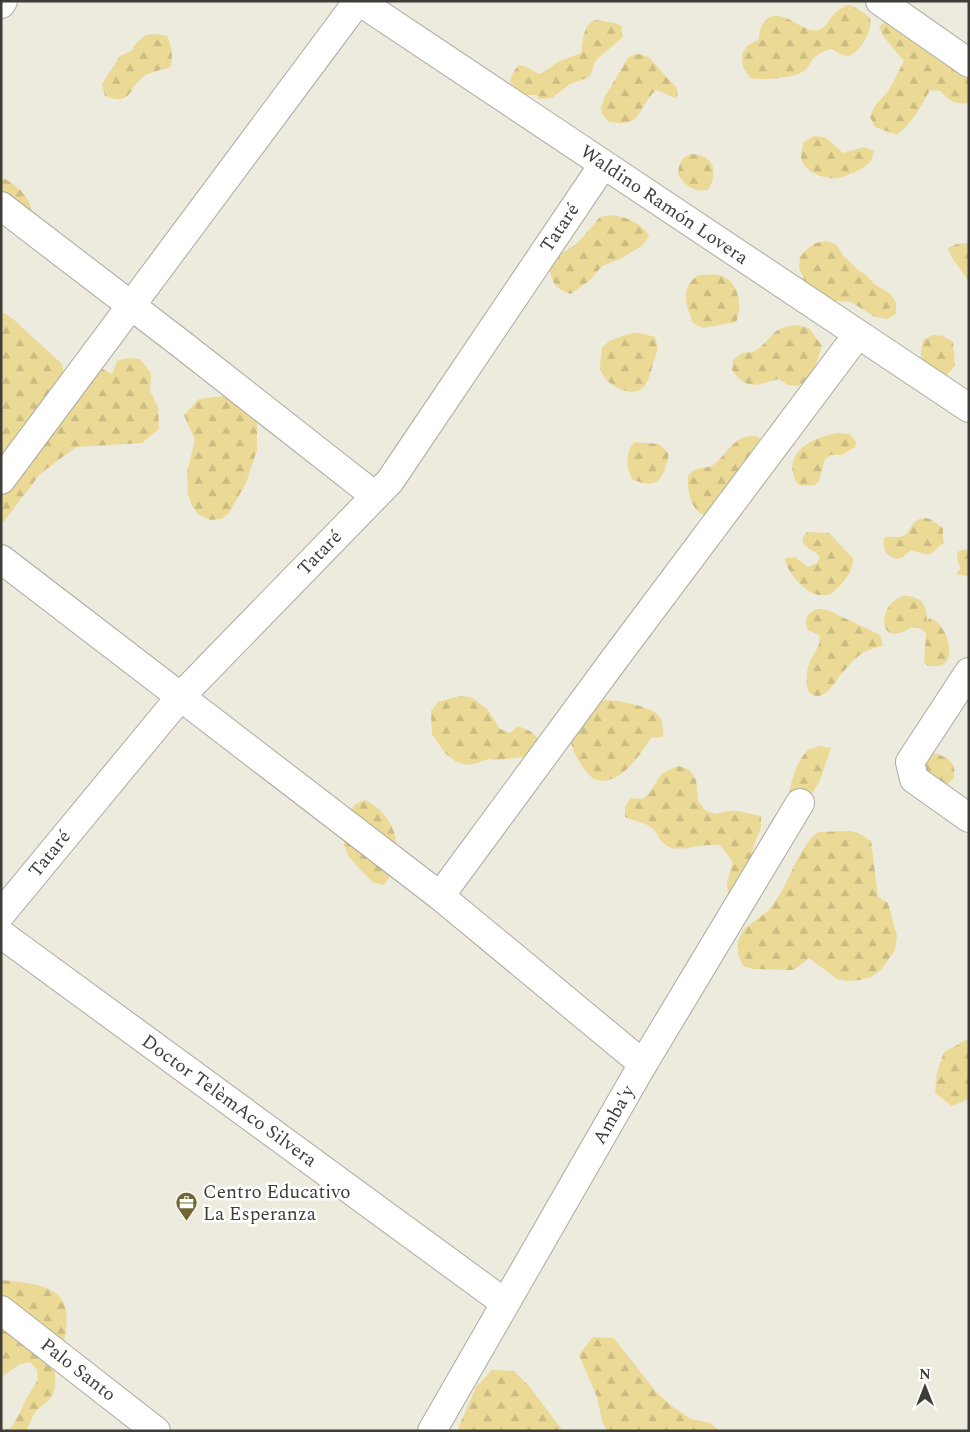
<svg xmlns="http://www.w3.org/2000/svg" width="970" height="1432" font-family="Spectral,serif">
  <style>
    .forest { fill: url(#forest-firs) }
    .lines { fill: none; stroke-linecap: round; stroke-linejoin: round }
    .minor-casing { stroke: #acaa9f; stroke-width: 30 }
    .minor { stroke: #fff; stroke-width: 28 }
    .labels { text-anchor: middle; dominant-baseline: central; stroke-width: 5; stroke-linejoin: round; paint-order: stroke }
    .street-label { font-size: 19px; fill: #3e3d38; stroke: #fff }
    .poi-label { font-size: 19px; fill: #3e3d38; stroke: #fff; text-anchor: start }
  </style>
  <defs>
    <pattern id="forest-firs" width="22" height="20" patternUnits="userSpaceOnUse" patternTransform="scale(1.25)"><rect width="22" height="20" fill="#ebda96"/><path d="M5 1l3.5 6h-7zM16 11l3.5 6h-7z" fill="#cbbc82"/></pattern>
  </defs>
  <rect width="100%" height="100%" fill="#edeade"/>
  <g class="forest">
    <path d="M 847,5 C 853,5 856,8 861,11 C 864,13 868,15 870,18 C 874,29 859,55 847,56 C 841,56 836,50 830,49 C 824,51 814,56 811,62 C 808,66 808,68 804,71 C 794,78 761,81 750,78 L 743,67 L 742,54 L 748,45 L 758,40 C 760,35 759,30 762,25 C 778,0 801,34 818,30 C 826,29 829,19 834,14 C 838,10 843,7 847,5 Z"/>
    <path d="M 595,20 L 616,23 L 621,26 L 623,37 L 597,59 L 594,64 L 591,74 L 587,78 L 570,84 L 552,98 L 540,99 L 536,95 L 514,95 C 508,83 510,74 519,65 L 524,66 L 539,74 L 544,72 L 558,62 L 581,53 C 583,42 583,24 595,20 Z"/>
    <path d="M 888,20 L 969,71 L 969,103 C 955,105 950,101 940,91 L 930,90 C 921,107 912,123 897,135 L 875,127 L 870,117 L 874,107 L 889,90 L 904,61 L 883,36 L 879,26 Z"/>
    <path d="M 157,34 L 167,36 C 172,47 173,55 171,67 C 162,70 152,71 144,76 C 128,87 133,107 105,96 L 102,84 L 120,56 L 131,51 L 137,42 L 146,35 Z"/>
    <path d="M 639,54 L 649,57 L 668,79 L 676,87 L 678,93 L 676,98 L 656,90 C 635,110 644,128 609,122 L 602,114 L 601,109 L 604,98 L 628,58 L 633,55 Z"/>
    <path d="M 814,136 L 825,137 L 843,153 L 864,147 L 874,151 C 873,155 872,160 870,162 C 864,169 847,176 838,178 C 827,180 806,173 802,161 C 800,155 802,148 804,142 Z"/>
    <path d="M 691,154 C 714,155 718,170 709,189 C 695,194 686,186 678,175 C 679,164 680,158 691,154 Z"/>
    <path d="M 1,177 C 22,187 43,208 24,231 L 12,232 L 4,225 L 1,218 Z"/>
    <path d="M 611,215 C 626,217 641,222 649,236 L 643,245 L 622,258 L 602,266 L 590,280 L 571,294 C 553,289 550,278 549,261 L 578,243 L 600,217 Z"/>
    <path d="M 826,241 L 836,244 L 843,255 L 858,270 L 866,275 L 874,284 L 891,294 L 896,303 L 896,314 L 887,319 L 875,317 L 851,302 L 829,300 L 808,289 L 799,268 L 800,257 L 807,249 L 816,243 Z"/>
    <path d="M 969,243 L 969,282 C 962,270 952,261 948,248 L 957,244 Z"/>
    <path d="M 698,275 C 704,275 712,274 718,275 C 739,279 743,306 736,322 L 703,328 L 693,323 C 686,304 679,290 698,275 Z"/>
    <path d="M 1,313 L 4,313 L 13,319 L 62,364 L 64,375 L 102,369 L 112,374 L 117,361 L 127,358 L 140,359 L 151,373 L 150,391 L 158,407 L 159,429 L 142,443 L 76,447 L 40,474 L 1,525 Z"/>
    <path d="M 798,325 L 809,328 L 822,346 C 816,364 815,375 798,386 L 788,385 L 779,379 C 757,385 746,391 732,370 L 733,360 C 736,358 740,355 743,353 C 747,352 751,353 755,351 C 775,338 769,327 798,325 Z"/>
    <path d="M 632,333 L 644,334 L 655,337 C 659,349 657,352 653,363 C 651,371 649,383 642,388 C 629,399 602,383 600,367 C 600,360 602,353 602,347 L 611,340 Z"/>
    <path d="M 933,335 L 943,336 L 953,342 L 955,365 L 947,375 L 936,374 L 921,360 L 921,350 L 923,340 Z"/>
    <path d="M 222,396 L 232,397 L 257,418 L 257,450 L 246,483 L 229,513 L 221,519 L 210,520 L 199,515 L 192,506 L 188,494 L 187,472 L 195,440 L 184,415 L 199,399 Z"/>
    <path d="M 838,433 L 850,434 L 856,442 L 855,447 L 842,455 L 830,455 L 825,459 L 819,481 L 815,485 L 803,486 L 798,484 C 796,481 794,477 793,473 C 787,448 819,436 838,433 Z"/>
    <path d="M 749,436 L 756,436 L 762,439 L 762,445 L 750,457 L 741,464 L 730,484 L 708,516 C 690,513 687,490 688,476 C 697,464 706,471 716,463 C 727,453 733,439 749,436 Z"/>
    <path d="M 634,442 L 659,444 L 668,453 C 669,459 667,463 665,469 C 659,487 647,486 632,479 C 626,466 625,454 634,442 Z"/>
    <path d="M 925,518 L 930,519 L 943,528 L 943,539 L 945,542 C 927,554 937,559 911,550 L 903,557 L 897,559 C 886,556 881,548 885,537 C 890,536 902,539 906,534 C 913,527 912,519 925,518 Z"/>
    <path d="M 807,532 L 829,533 L 853,558 C 854,573 841,585 831,594 C 826,595 820,596 815,594 C 804,591 785,570 785,558 L 795,557 L 808,567 L 817,563 L 820,558 C 816,548 793,548 807,532 Z"/>
    <path d="M 969,549 L 969,578 L 966,576 L 956,574 L 961,568 L 958,563 L 957,552 L 962,550 Z"/>
    <path d="M 904,596 C 921,596 927,604 927,621 L 930,618 C 944,621 957,654 944,664 C 939,667 933,666 928,666 L 924,662 L 926,633 L 922,629 L 911,627 C 877,652 876,602 904,596 Z"/>
    <path d="M 818,609 C 831,609 833,613 844,618 C 856,623 868,629 880,635 L 883,646 C 876,647 867,650 861,654 C 855,658 849,665 844,671 C 837,678 826,701 813,695 C 809,693 807,690 807,686 C 806,677 807,667 811,659 C 816,650 821,646 819,635 L 808,630 C 803,620 807,612 818,609 Z"/>
    <path d="M 460,696 L 471,697 L 488,710 L 500,729 L 510,733 L 518,726 L 530,731 L 538,738 L 538,749 L 529,756 L 497,760 L 488,759 L 477,763 L 466,765 L 455,761 L 445,753 L 432,734 L 431,711 L 438,702 Z"/>
    <path d="M 604,700 C 616,700 653,706 660,717 C 663,723 663,731 663,737 L 651,738 C 642,752 626,776 608,780 C 606,781 599,781 596,780 C 587,777 572,752 571,742 C 571,737 573,724 576,720 C 582,711 594,704 604,700 Z"/>
    <path d="M 820,746 L 831,748 L 820,780 L 808,800 L 789,799 C 789,785 797,760 808,750 C 811,748 816,747 820,746 Z"/>
    <path d="M 924,752 C 934,752 948,756 953,765 C 955,769 954,773 954,778 L 942,789 L 937,791 L 917,760 Z"/>
    <path d="M 679,766 L 690,770 L 696,780 L 698,801 L 705,810 L 715,814 L 727,811 L 738,811 L 761,816 L 761,827 L 753,848 L 748,892 L 739,897 L 728,894 L 727,883 L 733,862 L 720,845 C 704,843 681,852 669,847 C 661,844 659,835 653,829 C 646,822 634,821 625,817 L 625,807 L 631,798 L 642,799 C 661,786 651,774 679,766 Z"/>
    <path d="M 365,800 C 398,816 407,856 384,885 L 372,882 L 348,856 L 344,845 L 345,823 L 349,812 L 355,804 Z"/>
    <path d="M 851,831 L 862,835 L 871,841 L 878,897 L 888,903 L 897,936 L 895,950 L 881,970 L 871,977 L 860,980 L 848,981 L 837,979 L 809,958 L 794,970 L 753,969 L 743,966 L 738,954 L 738,942 L 743,930 L 769,910 L 782,891 L 798,858 L 810,839 L 818,832 Z"/>
    <path d="M 966,1040 L 969,1041 L 969,1099 L 952,1106 L 935,1093 L 937,1072 L 944,1052 Z"/>
    <path d="M 1,1280 C 58,1285 78,1293 61,1354 C 60,1358 57,1361 56,1364 C 53,1374 58,1384 53,1394 C 50,1401 42,1405 37,1410 C 32,1416 30,1424 26,1431 L 1,1431 L 11,1428 L 22,1409 L 26,1399 L 38,1380 L 37,1370 L 30,1362 L 20,1364 L 1,1377 Z"/>
    <path d="M 593,1337 L 614,1338 L 656,1392 L 673,1407 L 691,1419 L 710,1423 L 720,1431 L 607,1431 L 602,1421 L 597,1397 L 579,1355 Z"/>
    <path d="M 492,1370 L 514,1371 L 529,1386 L 563,1431 L 457,1431 L 476,1387 Z"/>
  </g>
  <g class="lines">
    <defs>
      <g id="minor">
        <path d="M 359,1 L 969,408"/>
        <path d="M 880,1 L 969,63"/>
        <path d="M 1,4 L 3,1"/>
        <path d="M 1,206 L 180,343 L 375,496"/>
        <path d="M 1,480 L 358,1"/>
        <path d="M 1,559 L 440,896 L 643,1064"/>
        <path d="M 969,672 L 910,762 L 914,779 L 969,818"/>
        <path d="M 440,896 L 616,657 L 858,334"/>
        <path d="M 1,914 L 181,696 L 390,481 L 603,165"/>
        <path d="M 1,934 L 505,1303"/>
        <path d="M 1,1310 L 156,1431"/>
        <path d="M 432,1431 L 643,1064 L 800,803"/>
      </g>
    </defs>
    <use href="#minor" class="minor-casing"/>
    <use href="#minor" class="minor"/>
  </g>
  <defs>
    <symbol id="office-pin" viewBox="-11 -11 22 30"><path d="M0 17L-7.5 6A9.5 9.5 0 1 1 7.5 6Z" fill="#726532" stroke="#fff"/><path d="M-6-3h4V-5.5h4V-3h4V5H-6ZM-1-4.5V-3h2v-1.5ZM-6 0V1H6V0Z" fill="#fff"/></symbol>
  </defs>
  <g fill-rule="evenodd">
    <use href="#office-pin" x="174" y="1190" width="25" height="34"/>
  </g>
  <g class="labels">
    <g class="street-label">
      <text transform="translate(664 205) rotate(34)">Waldino Ramón Lovera</text>
      <text transform="translate(560 228) rotate(-56)">Tataré</text>
      <text transform="translate(320 553) rotate(-46)">Tataré</text>
      <text transform="translate(50 854) rotate(-51)">Tataré</text>
      <text transform="translate(229 1101) rotate(36)">Doctor TelèmAco Silvera</text>
      <text transform="translate(614 1115) rotate(-60)">Amba'y</text>
      <text transform="translate(78 1370) rotate(38)">Palo Santo</text>
    </g>
    <g class="poi-label">
      <text x="203" y="1192">Centro Educativo<tspan x="203" dy="22">La Esperanza</tspan></text>
    </g>
  </g>
  <rect width="970" height="1432" fill="none" stroke="#3e3d38" stroke-width="5"/>
  <g transform="translate(925 1387)" stroke="#ffffff" stroke-width="4" paint-order="stroke">
  <path d="M0-4L9 19L0 12L-9 19Z" fill="#3e3d38"/>
  <text y="-8" font-size="14" font-weight="bold" text-anchor="middle" fill="#3e3d38">N</text>
  </g>
</svg>
